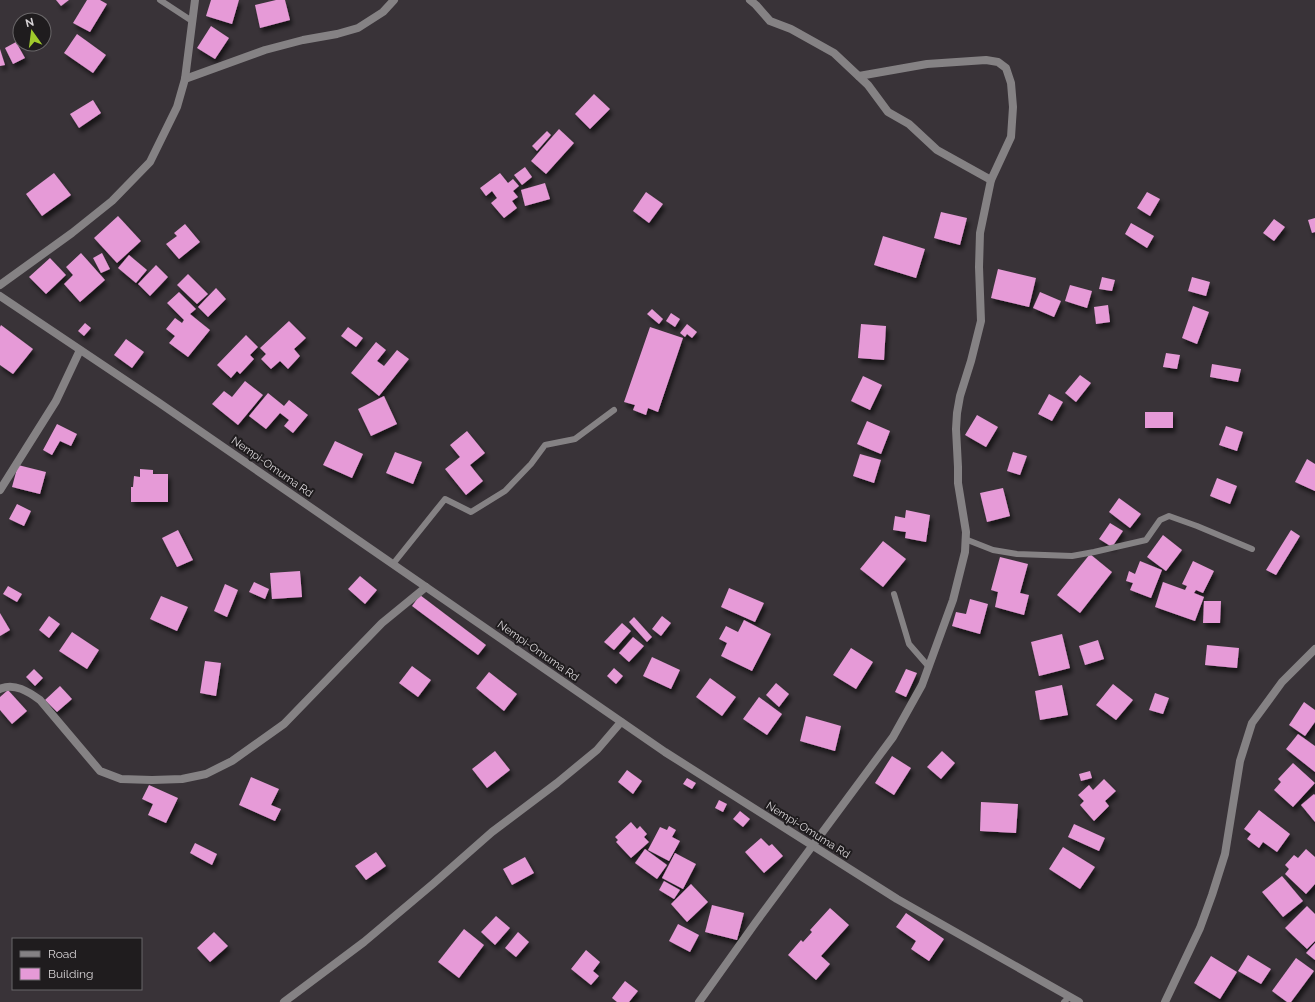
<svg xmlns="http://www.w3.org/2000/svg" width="1315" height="1002" font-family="Raleway,sans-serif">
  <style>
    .building { fill: #e69ad7; filter: url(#shadow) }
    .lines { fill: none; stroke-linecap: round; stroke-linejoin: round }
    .service { stroke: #858284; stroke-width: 6 }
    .minor { stroke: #858284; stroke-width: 8 }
    .tertiary { stroke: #858284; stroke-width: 8 }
    .labels { text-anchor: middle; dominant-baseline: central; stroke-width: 4; stroke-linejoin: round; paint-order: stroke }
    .street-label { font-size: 11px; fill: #d8d4d7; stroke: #1f1c1e }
  </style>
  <defs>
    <filter id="shadow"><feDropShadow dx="2.5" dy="4.5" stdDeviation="2" flood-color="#0009"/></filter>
  </defs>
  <rect width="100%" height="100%" fill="#393338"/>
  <g class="building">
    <path d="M 56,0 L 69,0 L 61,6 Z"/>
    <path d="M 87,0 L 100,0 L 107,4 L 90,32 L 73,23 Z"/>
    <path d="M 211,0 L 239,0 L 232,24 L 206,16 Z"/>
    <path d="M 276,0 L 285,0 L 290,20 L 260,28 L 255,5 Z"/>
    <path d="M 211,26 L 229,38 L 215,59 L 197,48 Z"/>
    <path d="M 77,34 L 106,55 L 93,73 L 64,53 Z"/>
    <path d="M 16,42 L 25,58 L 13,64 L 5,48 Z"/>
    <path d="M 0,49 L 5,65 L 0,66 Z"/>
    <path d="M 594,94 L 610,109 L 590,129 L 575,114 Z"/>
    <path d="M 93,100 L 101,113 L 79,128 L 70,114 Z"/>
    <path d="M 559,129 L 574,143 L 546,174 L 531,161 Z"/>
    <path d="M 547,131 L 551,135 L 537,151 L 532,146 Z"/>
    <path d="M 525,167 L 532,177 L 522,185 L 514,175 Z"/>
    <path d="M 54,173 L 71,195 L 42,216 L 26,194 Z"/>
    <path d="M 500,173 L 508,183 L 513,179 L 519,186 L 513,191 L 518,197 L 512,201 L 517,208 L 504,218 L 491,203 L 497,198 L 492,191 L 486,196 L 480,188 Z"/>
    <path d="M 545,183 L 550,199 L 525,206 L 521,190 Z"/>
    <path d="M 646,192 L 663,204 L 649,223 L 633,211 Z"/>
    <path d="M 1147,192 L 1160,199 L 1150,216 L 1137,208 Z"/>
    <path d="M 941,212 L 967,218 L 960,245 L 934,238 Z"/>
    <path d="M 118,216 L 141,241 L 117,263 L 94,238 Z"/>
    <path d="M 1315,218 L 1315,232 L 1312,233 L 1308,220 Z"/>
    <path d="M 1274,219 L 1285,227 L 1274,241 L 1263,233 Z"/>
    <path d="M 1131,223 L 1154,236 L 1147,248 L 1125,234 Z"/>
    <path d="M 185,224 L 200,242 L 179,259 L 166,244 L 177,236 L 174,233 Z"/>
    <path d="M 883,236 L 925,249 L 916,278 L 874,265 Z"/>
    <path d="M 81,253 L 105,280 L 80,302 L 64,284 L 73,275 L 66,267 Z"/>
    <path d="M 102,253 L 110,269 L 101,273 L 93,258 Z"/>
    <path d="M 129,255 L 147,270 L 136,283 L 118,268 Z"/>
    <path d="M 50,258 L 66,275 L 46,294 L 29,277 Z"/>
    <path d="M 156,265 L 168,277 L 150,296 L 138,284 Z"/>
    <path d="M 998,269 L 1036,278 L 1029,307 L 991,298 Z"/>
    <path d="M 188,274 L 208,294 L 197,304 L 177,285 Z"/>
    <path d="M 1102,277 L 1115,280 L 1112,291 L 1099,289 Z"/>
    <path d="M 1192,277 L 1210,282 L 1206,296 L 1188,291 Z"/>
    <path d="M 1070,285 L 1092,291 L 1087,308 L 1065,301 Z"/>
    <path d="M 216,288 L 226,299 L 208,317 L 198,307 Z"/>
    <path d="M 179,292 L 196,309 L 190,314 L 210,330 L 188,357 L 169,343 L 175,336 L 166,329 L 175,318 L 182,323 L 184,320 L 167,303 Z"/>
    <path d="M 1040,292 L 1061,301 L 1054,317 L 1033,308 Z"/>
    <path d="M 1108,305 L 1110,322 L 1096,324 L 1094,307 Z"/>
    <path d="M 1193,306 L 1209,312 L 1197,344 L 1182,338 Z"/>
    <path d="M 652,309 L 663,319 L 659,324 L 647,314 Z"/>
    <path d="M 671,313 L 680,319 L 675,327 L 666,321 Z"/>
    <path d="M 289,321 L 306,338 L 294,349 L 300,356 L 288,369 L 280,361 L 271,369 L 261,359 L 266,354 L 260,348 Z"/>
    <path d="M 85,323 L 91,328 L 84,336 L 78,331 Z"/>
    <path d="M 687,324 L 697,332 L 692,338 L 687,334 L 685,337 L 680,333 Z"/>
    <path d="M 861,324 L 886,326 L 884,360 L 858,358 Z"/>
    <path d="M 1,325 L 33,349 L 13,374 L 0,365 L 0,327 Z"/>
    <path d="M 348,327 L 363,338 L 356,347 L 341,336 Z"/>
    <path d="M 650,327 L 683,338 L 658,412 L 648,408 L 646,415 L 633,410 L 635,405 L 624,402 Z"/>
    <path d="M 246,335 L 258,347 L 250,355 L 254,359 L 240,374 L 237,371 L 231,378 L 217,365 Z"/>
    <path d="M 126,339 L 144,352 L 132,368 L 114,355 Z"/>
    <path d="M 376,342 L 386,350 L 377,361 L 384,366 L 397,350 L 409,359 L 379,396 L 351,373 Z"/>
    <path d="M 1166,353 L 1180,355 L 1177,369 L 1163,367 Z"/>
    <path d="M 1212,364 L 1241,369 L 1238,382 L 1210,377 Z"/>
    <path d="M 1080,375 L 1091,383 L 1076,402 L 1065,393 Z"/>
    <path d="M 863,376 L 882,385 L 870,410 L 851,401 Z"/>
    <path d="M 245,381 L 263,395 L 238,425 L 212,404 L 224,391 L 232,397 Z"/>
    <path d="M 268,393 L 284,406 L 289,400 L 308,415 L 293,433 L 284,426 L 289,420 L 280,413 L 266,429 L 249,416 Z"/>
    <path d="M 1049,394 L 1063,402 L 1052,421 L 1038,414 Z"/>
    <path d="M 384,396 L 397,424 L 371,436 L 358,409 Z"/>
    <rect x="1145" y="412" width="28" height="16"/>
    <path d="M 977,415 L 998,427 L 986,447 L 965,435 Z"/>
    <path d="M 867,421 L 890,431 L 881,454 L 857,444 Z"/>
    <path d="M 57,424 L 77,434 L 71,446 L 60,441 L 52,455 L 43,450 Z"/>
    <path d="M 1226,426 L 1243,432 L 1237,451 L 1219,445 Z"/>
    <path d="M 467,431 L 485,453 L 470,465 L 483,481 L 466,495 L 445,469 L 460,457 L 450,445 Z"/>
    <path d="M 335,441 L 363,454 L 352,478 L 323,465 Z"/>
    <path d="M 395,452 L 422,462 L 413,484 L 386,473 Z"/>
    <path d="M 1013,452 L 1027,456 L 1020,475 L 1007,471 Z"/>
    <path d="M 860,454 L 881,460 L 874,483 L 853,476 Z"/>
    <path d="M 1307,459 L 1315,464 L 1315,491 L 1295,482 Z"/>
    <path d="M 18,465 L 46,472 L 40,494 L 12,487 Z"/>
    <path d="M 140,469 L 153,470 L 153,474 L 168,474 L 168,502 L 131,502 L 131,487 L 133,487 L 134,476 L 140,477 Z"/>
    <path d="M 1217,478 L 1237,486 L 1230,504 L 1210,496 Z"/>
    <path d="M 1003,488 L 1010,516 L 987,522 L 980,493 Z"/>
    <path d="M 1119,498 L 1141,514 L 1130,528 L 1109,512 Z"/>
    <path d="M 17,504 L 31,511 L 24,526 L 9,519 Z"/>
    <path d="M 906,510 L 930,515 L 926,542 L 905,538 L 906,532 L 893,530 L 895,516 L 905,518 Z"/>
    <path d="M 1110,523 L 1123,531 L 1112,547 L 1099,539 Z"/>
    <path d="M 178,530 L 193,560 L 177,567 L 162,538 Z"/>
    <path d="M 1291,530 L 1300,536 L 1276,575 L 1266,570 Z"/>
    <path d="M 1163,535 L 1182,550 L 1166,571 L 1147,557 Z"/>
    <path d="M 883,541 L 906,559 L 883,587 L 860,569 Z"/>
    <path d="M 1090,554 L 1112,572 L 1080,613 L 1057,595 Z"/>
    <path d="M 1000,557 L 1028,564 L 1020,593 L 1029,595 L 1024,615 L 995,607 L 998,592 L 991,590 Z"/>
    <path d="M 1140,561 L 1162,570 L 1151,598 L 1130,590 L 1133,583 L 1126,581 L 1129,571 L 1135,574 Z"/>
    <path d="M 1193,561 L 1214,571 L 1203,593 L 1196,590 L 1194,593 L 1204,597 L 1195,621 L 1155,607 L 1163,582 L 1185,590 L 1187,586 L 1182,584 Z"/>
    <path d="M 300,571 L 302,597 L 272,599 L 270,573 Z"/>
    <path d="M 360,576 L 377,590 L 365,604 L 348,589 Z"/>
    <path d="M 254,582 L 269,589 L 265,599 L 249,592 Z"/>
    <path d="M 225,584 L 238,590 L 227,617 L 214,611 Z"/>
    <path d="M 8,586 L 22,594 L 17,602 L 3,594 Z"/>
    <path d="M 729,588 L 764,603 L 755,622 L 721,607 Z"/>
    <path d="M 420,595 L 486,645 L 478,655 L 412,606 Z"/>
    <path d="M 161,596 L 188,607 L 177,631 L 150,619 Z"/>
    <path d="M 970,599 L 988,604 L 980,634 L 952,626 L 956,612 L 966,614 Z"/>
    <path d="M 1204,601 L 1221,601 L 1220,623 L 1203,623 Z"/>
    <path d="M 0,613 L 10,630 L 0,636 Z"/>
    <path d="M 49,616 L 60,624 L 49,638 L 39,630 Z"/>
    <path d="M 662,616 L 671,623 L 661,636 L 652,629 Z"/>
    <path d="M 634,617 L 652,637 L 647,642 L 629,622 Z"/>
    <path d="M 744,620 L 771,634 L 752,671 L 721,656 L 727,643 L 719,639 L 726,626 L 738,632 Z"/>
    <path d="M 622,623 L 631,631 L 614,650 L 604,642 Z"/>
    <path d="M 72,632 L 99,650 L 87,669 L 59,651 Z"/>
    <path d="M 1062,634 L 1070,668 L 1039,676 L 1031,642 Z"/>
    <path d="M 633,637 L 644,646 L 629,662 L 619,653 Z"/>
    <path d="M 1098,640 L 1104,659 L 1085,665 L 1079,646 Z"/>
    <path d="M 1207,645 L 1239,648 L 1237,668 L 1205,665 Z"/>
    <path d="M 851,648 L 873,662 L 856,689 L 833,675 Z"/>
    <path d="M 652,657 L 680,670 L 671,689 L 643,676 Z"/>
    <path d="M 205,661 L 221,663 L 216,696 L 200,693 Z"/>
    <path d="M 412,666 L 431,680 L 418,697 L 399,683 Z"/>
    <path d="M 614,668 L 623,676 L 616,684 L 607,676 Z"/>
    <path d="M 34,669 L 43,678 L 35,686 L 26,677 Z"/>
    <path d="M 906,669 L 917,673 L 906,697 L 895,692 Z"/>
    <path d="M 489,672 L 517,694 L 504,711 L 476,688 Z"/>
    <path d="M 710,678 L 736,697 L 722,716 L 696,697 Z"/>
    <path d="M 776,683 L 789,694 L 779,707 L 766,695 Z"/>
    <path d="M 1113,684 L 1133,700 L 1116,720 L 1096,705 Z"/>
    <path d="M 1062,685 L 1068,715 L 1040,720 L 1035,691 Z"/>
    <path d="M 60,686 L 72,699 L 57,712 L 45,700 Z"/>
    <path d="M 8,690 L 27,711 L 12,724 L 0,710 L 0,697 Z"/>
    <path d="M 1155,693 L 1169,698 L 1163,714 L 1149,710 Z"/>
    <path d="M 759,697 L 782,714 L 767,735 L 743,719 Z"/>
    <path d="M 1304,702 L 1315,710 L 1315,722 L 1305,736 L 1289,725 Z"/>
    <path d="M 806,716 L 841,726 L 835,751 L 800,741 Z"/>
    <path d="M 1298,734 L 1315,746 L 1315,772 L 1286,749 Z"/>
    <path d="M 495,751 L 510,770 L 487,788 L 472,769 Z"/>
    <path d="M 942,751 L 955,763 L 941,779 L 927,767 Z"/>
    <path d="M 892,756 L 911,768 L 894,795 L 875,783 Z"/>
    <path d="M 1293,763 L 1315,783 L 1293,807 L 1274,790 L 1281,782 L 1278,779 Z"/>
    <path d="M 627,770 L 642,781 L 633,794 L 618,782 Z"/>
    <path d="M 1090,771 L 1092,778 L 1081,781 L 1079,774 Z"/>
    <path d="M 251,777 L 279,789 L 271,805 L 281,809 L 275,821 L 239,805 Z"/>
    <path d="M 687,778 L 696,783 L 692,789 L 683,784 Z"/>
    <path d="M 1104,779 L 1116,791 L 1105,801 L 1109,806 L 1094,821 L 1080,805 L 1084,801 L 1078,795 L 1089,785 L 1093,790 Z"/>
    <path d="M 149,785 L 178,798 L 166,823 L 148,815 L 153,804 L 142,799 Z"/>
    <path d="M 1314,794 L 1315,795 L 1315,822 L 1301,805 Z"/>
    <path d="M 719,800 L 727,804 L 723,812 L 715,808 Z"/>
    <path d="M 981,802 L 1018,804 L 1016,833 L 980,831 Z"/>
    <path d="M 1259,810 L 1290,834 L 1277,852 L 1263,842 L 1259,848 L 1247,839 L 1251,834 L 1244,829 Z"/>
    <path d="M 740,811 L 750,819 L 743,827 L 733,819 Z"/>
    <path d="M 631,822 L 637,829 L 640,826 L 647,834 L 644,837 L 649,842 L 631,858 L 616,842 L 618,840 L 615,837 Z"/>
    <path d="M 1074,824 L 1105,838 L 1099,851 L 1068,837 Z"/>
    <path d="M 669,826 L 676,830 L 672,837 L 680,841 L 669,861 L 648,850 L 660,827 L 667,830 Z"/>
    <path d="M 761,838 L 769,846 L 772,844 L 783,856 L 764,873 L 745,852 Z"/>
    <path d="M 195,843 L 217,854 L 212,865 L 190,853 Z"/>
    <path d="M 1063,847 L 1095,867 L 1080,889 L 1049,869 Z"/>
    <path d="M 645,849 L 667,865 L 657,879 L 635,863 Z"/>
    <path d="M 1306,849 L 1315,857 L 1315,884 L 1306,894 L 1285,874 L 1289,869 L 1285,865 L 1294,855 L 1298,858 Z"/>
    <path d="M 376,852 L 386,866 L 366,880 L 355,866 Z"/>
    <path d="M 675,853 L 696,864 L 683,889 L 662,878 Z"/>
    <path d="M 525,857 L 534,873 L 512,885 L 503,869 Z"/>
    <path d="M 1282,876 L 1303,901 L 1283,917 L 1262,892 Z"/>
    <path d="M 664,881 L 680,890 L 674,899 L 659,890 Z"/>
    <path d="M 691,884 L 708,902 L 687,922 L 671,904 Z"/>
    <path d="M 712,905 L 744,913 L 737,940 L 705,932 Z"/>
    <path d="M 1307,906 L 1315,914 L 1315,941 L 1307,949 L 1285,928 Z"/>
    <path d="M 830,908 L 849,925 L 821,956 L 830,964 L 816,980 L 788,955 L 801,940 L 803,942 L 812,932 L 810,930 Z"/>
    <path d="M 906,913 L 944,939 L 929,961 L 911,949 L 916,941 L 896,927 Z"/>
    <path d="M 496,916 L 510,928 L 495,945 L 481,932 Z"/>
    <path d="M 678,924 L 699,935 L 690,952 L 669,941 Z"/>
    <path d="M 464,929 L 484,945 L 459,978 L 438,962 Z"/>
    <path d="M 214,932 L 228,946 L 210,962 L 197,948 Z"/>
    <path d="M 518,932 L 529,942 L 516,957 L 505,948 Z"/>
    <path d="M 1315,943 L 1315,960 L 1306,953 Z"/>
    <path d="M 586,950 L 600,962 L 593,971 L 599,976 L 591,985 L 571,969 Z"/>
    <path d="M 1248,955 L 1271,969 L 1261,984 L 1238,971 Z"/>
    <path d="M 1211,956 L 1237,972 L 1220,999 L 1194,983 Z"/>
    <path d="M 1296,958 L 1314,971 L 1291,1002 L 1287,1002 L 1272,991 Z"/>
    <path d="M 625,981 L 638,991 L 629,1002 L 617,1002 L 612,998 Z"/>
  </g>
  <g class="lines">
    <g class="service">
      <path d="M 160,0 L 192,21"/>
      <path d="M 965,539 L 993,550 L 1017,554 L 1072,556 L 1094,552 L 1146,540 L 1160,520 L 1169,516 L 1197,526 L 1252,549"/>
      <path d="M 393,564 L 445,499 L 471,512 L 505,491 L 531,464 L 545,445 L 575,439 L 614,410"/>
      <path d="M 894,594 L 909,644 L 929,667"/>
      <path d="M 1064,1002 L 1069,997"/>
    </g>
    <g class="minor">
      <path d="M 750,0 L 756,5 L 770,21 L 791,29 L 834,53 L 868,85 L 888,112 L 909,124 L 937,150 L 991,180"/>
      <path d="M 185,79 L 265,50 L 303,40 L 337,34 L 358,28 L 383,12 L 394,0"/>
      <path d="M 0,285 L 72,233 L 112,201 L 150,162 L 177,107 L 185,79 L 195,0"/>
      <path d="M 0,490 L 56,401 L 80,350"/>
      <path d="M 0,689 C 14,682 29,692 40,700 L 100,771 L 121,779 L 152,780 L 182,779 L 206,774 L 232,761 L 284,724 L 382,623 L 426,587"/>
      <path d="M 284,1002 L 364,942 L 434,883 L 492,832 L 557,783 L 597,750 L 621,722"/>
      <path d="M 699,1002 L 756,922 L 893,737 L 922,685 L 953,600 L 965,552 L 966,532 L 958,483 L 958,467 L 956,429 L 957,413 L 960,396 L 971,361 L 981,321 L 979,267 L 980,233 L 991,180 L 1011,137 L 1013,107 L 1011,83 L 1006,68 L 998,62 L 986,60 L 927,64 L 859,76"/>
      <path d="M 1165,1002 L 1200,928 L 1212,895 L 1225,854 L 1240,761 L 1252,723 L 1282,682 L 1315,649"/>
    </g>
    <path class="tertiary" d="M 0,296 L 158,402 L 665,752 L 897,899 L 1079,1002"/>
  </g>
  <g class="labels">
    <g class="street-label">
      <text transform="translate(272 467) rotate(35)">Nempi-Omuma Rd</text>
      <text transform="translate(538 651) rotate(35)">Nempi-Omuma Rd</text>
      <text transform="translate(808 830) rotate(32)">Nempi-Omuma Rd</text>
    </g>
  </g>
  <rect x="12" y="938" width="130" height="52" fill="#1f1c1e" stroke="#696668"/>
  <rect x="20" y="951" width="20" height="6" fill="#858284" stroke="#696668"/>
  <text x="48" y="958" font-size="12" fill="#d8d4d7">Road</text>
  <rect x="20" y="968" width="20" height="12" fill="#e69ad7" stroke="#696668"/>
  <text x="48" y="978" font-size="12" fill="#d8d4d7">Building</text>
  <g transform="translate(32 32) rotate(346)"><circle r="19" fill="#1f1c1e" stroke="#696668"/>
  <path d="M0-3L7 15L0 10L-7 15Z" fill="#a0ca2c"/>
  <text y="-6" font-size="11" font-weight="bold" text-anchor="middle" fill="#d8d4d7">N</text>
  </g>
</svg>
